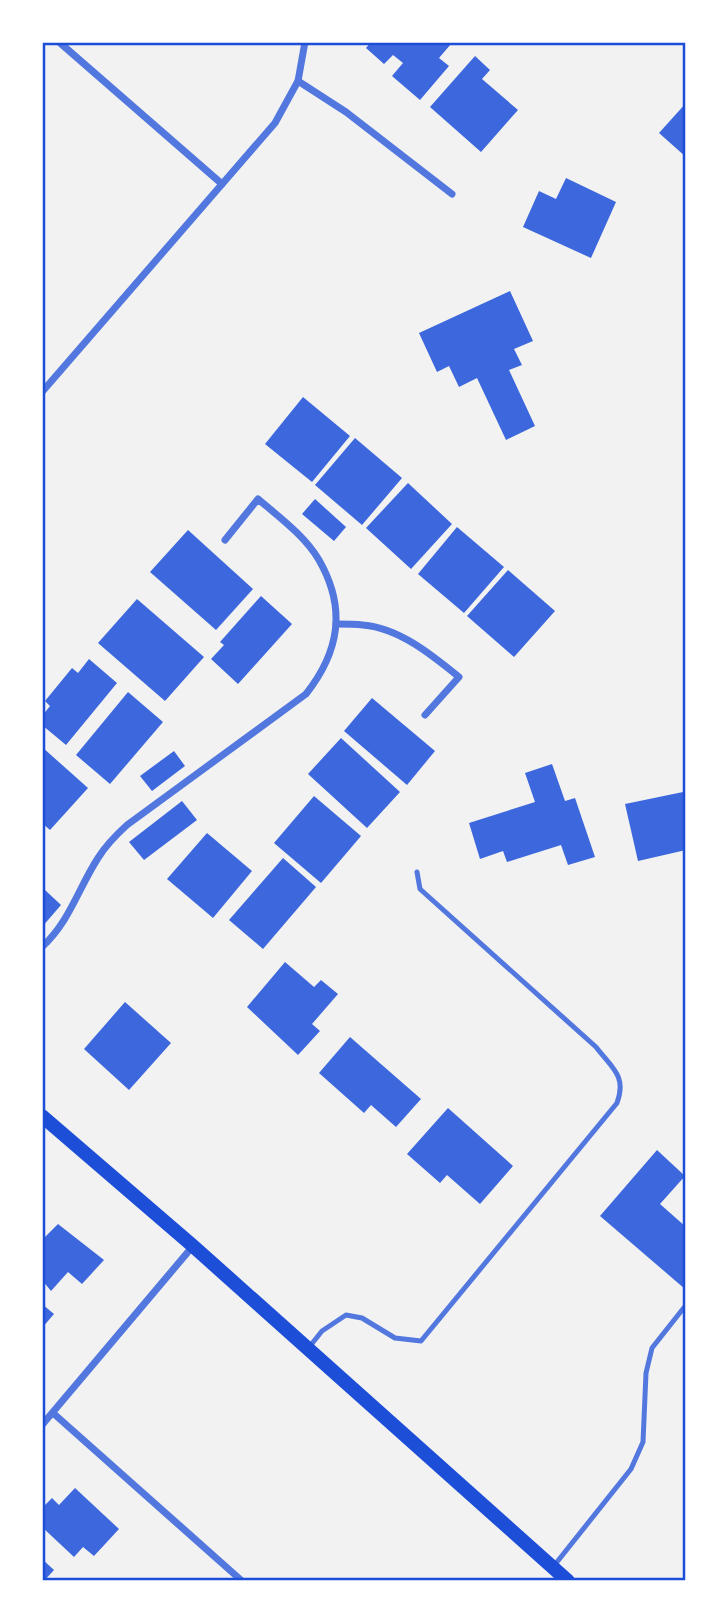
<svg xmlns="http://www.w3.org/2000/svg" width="728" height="1623" font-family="Poppins,sans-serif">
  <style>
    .building { fill: #3d67dc }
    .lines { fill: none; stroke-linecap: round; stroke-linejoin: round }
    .service { stroke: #5277de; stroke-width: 5 }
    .minor { stroke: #5277de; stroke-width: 7 }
    .secondary { stroke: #1d4ed8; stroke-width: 14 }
    .neatline { fill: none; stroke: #1d4ed8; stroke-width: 2.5 }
  </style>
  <rect width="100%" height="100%" fill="#f2f2f2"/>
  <g class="building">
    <path d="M 371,42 L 449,42 L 451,44 L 439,58 L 449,66 L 420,100 L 392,76 L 403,63 L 393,55 L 384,64 L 366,48 Z"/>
    <path d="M 475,56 L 490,70 L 482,79 L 518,110 L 481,152 L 430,107 Z"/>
    <path d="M 686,103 L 686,157 L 659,133 Z"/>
    <path d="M 566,178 L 616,202 L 591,258 L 523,227 L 539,191 L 556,199 Z"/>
    <path d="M 510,291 L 533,341 L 514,349 L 522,365 L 509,370 L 535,426 L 506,440 L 477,378 L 459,387 L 449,366 L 437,372 L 419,333 Z"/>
    <path d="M 303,397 L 350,436 L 312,482 L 265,444 Z"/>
    <path d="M 355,438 L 402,478 L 362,525 L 315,485 Z"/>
    <path d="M 408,483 L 452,524 L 411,569 L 366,528 Z"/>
    <path d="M 315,499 L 346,527 L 334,541 L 302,514 Z"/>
    <path d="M 457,527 L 504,567 L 464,613 L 418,574 Z"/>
    <path d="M 188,530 L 253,589 L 216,630 L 150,572 Z"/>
    <path d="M 508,570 L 555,611 L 514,657 L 467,616 Z"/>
    <path d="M 261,596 L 292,624 L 238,684 L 211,659 L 224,645 L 220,642 Z"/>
    <path d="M 137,599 L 204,657 L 165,701 L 98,643 Z"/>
    <path d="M 89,659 L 117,683 L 66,745 L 42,725 L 42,716 L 50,706 L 45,701 L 72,668 L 78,673 Z"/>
    <path d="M 128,692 L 163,722 L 110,784 L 76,755 Z"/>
    <path d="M 372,698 L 435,751 L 407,785 L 344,731 Z"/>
    <path d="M 341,738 L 400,792 L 367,828 L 308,774 Z"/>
    <path d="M 42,747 L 88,788 L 50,830 L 42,823 Z"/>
    <path d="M 174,751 L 185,766 L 152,791 L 140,776 Z"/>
    <path d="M 552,764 L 565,801 L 575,798 L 595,857 L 568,865 L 561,845 L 507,862 L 503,851 L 480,859 L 469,823 L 535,802 L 525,773 Z"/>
    <path d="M 683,792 L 686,805 L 686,850 L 638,861 L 625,804 Z"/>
    <path d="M 314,796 L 361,836 L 321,883 L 274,843 Z"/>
    <path d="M 182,801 L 197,820 L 144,860 L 129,842 Z"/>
    <path d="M 207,833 L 252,871 L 213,918 L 167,879 Z"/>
    <path d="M 283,858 L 316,887 L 263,949 L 229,920 Z"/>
    <path d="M 45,890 L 61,905 L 42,927 L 42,893 Z"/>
    <path d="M 285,962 L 314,987 L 321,980 L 338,994 L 312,1024 L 320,1031 L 298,1055 L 247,1007 Z"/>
    <path d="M 125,1002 L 171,1043 L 129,1090 L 84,1049 Z"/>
    <path d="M 350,1037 L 421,1099 L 396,1127 L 371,1105 L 364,1113 L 319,1073 Z"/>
    <path d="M 448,1108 L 513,1166 L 480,1204 L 447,1175 L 440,1183 L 407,1154 Z"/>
    <path d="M 657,1150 L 685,1176 L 660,1204 L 686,1227 L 685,1289 L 600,1216 Z"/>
    <path d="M 58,1224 L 104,1260 L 82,1284 L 68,1272 L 51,1291 L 42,1280 L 42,1240 Z"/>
    <path d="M 42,1304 L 54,1314 L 42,1328 Z"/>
    <path d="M 75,1488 L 119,1529 L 94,1556 L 83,1547 L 74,1557 L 42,1527 L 42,1508 L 52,1498 L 59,1505 Z"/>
    <path d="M 42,1559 L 54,1570 L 44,1581 L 42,1581 Z"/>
  </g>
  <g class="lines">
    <g class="service">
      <path d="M 310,1346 L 322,1331 L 346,1315 L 362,1318 L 395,1338 L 421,1341 L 617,1103 C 627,1076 612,1068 596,1047 L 420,889 L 417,872"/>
      <path d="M 553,1567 L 631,1469 L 643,1442 L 646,1373 L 652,1348 L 686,1305"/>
    </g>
    <g class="minor">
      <path d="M 59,42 L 222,184"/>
      <path d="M 298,81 L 346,112 L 452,194"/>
      <path d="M 42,392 L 275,123 L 298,81 L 305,42"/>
      <path d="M 336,624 C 345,624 354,624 363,625 C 399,628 432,655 459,677 L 425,715"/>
      <path d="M 42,947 C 70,921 78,889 98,858 C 106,845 116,835 127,825 L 306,694 C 339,652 347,609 319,560 C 305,536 279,517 258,499 L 225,540"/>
      <path d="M 53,1413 L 242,1581"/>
      <path d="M 42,1425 L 193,1246"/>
    </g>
    <path class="secondary" d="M 42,1116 L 193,1246 L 568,1581"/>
  </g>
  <rect width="728" height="1623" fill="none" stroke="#ffffff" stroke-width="88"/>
  <rect x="44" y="44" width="640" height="1535" class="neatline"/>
</svg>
